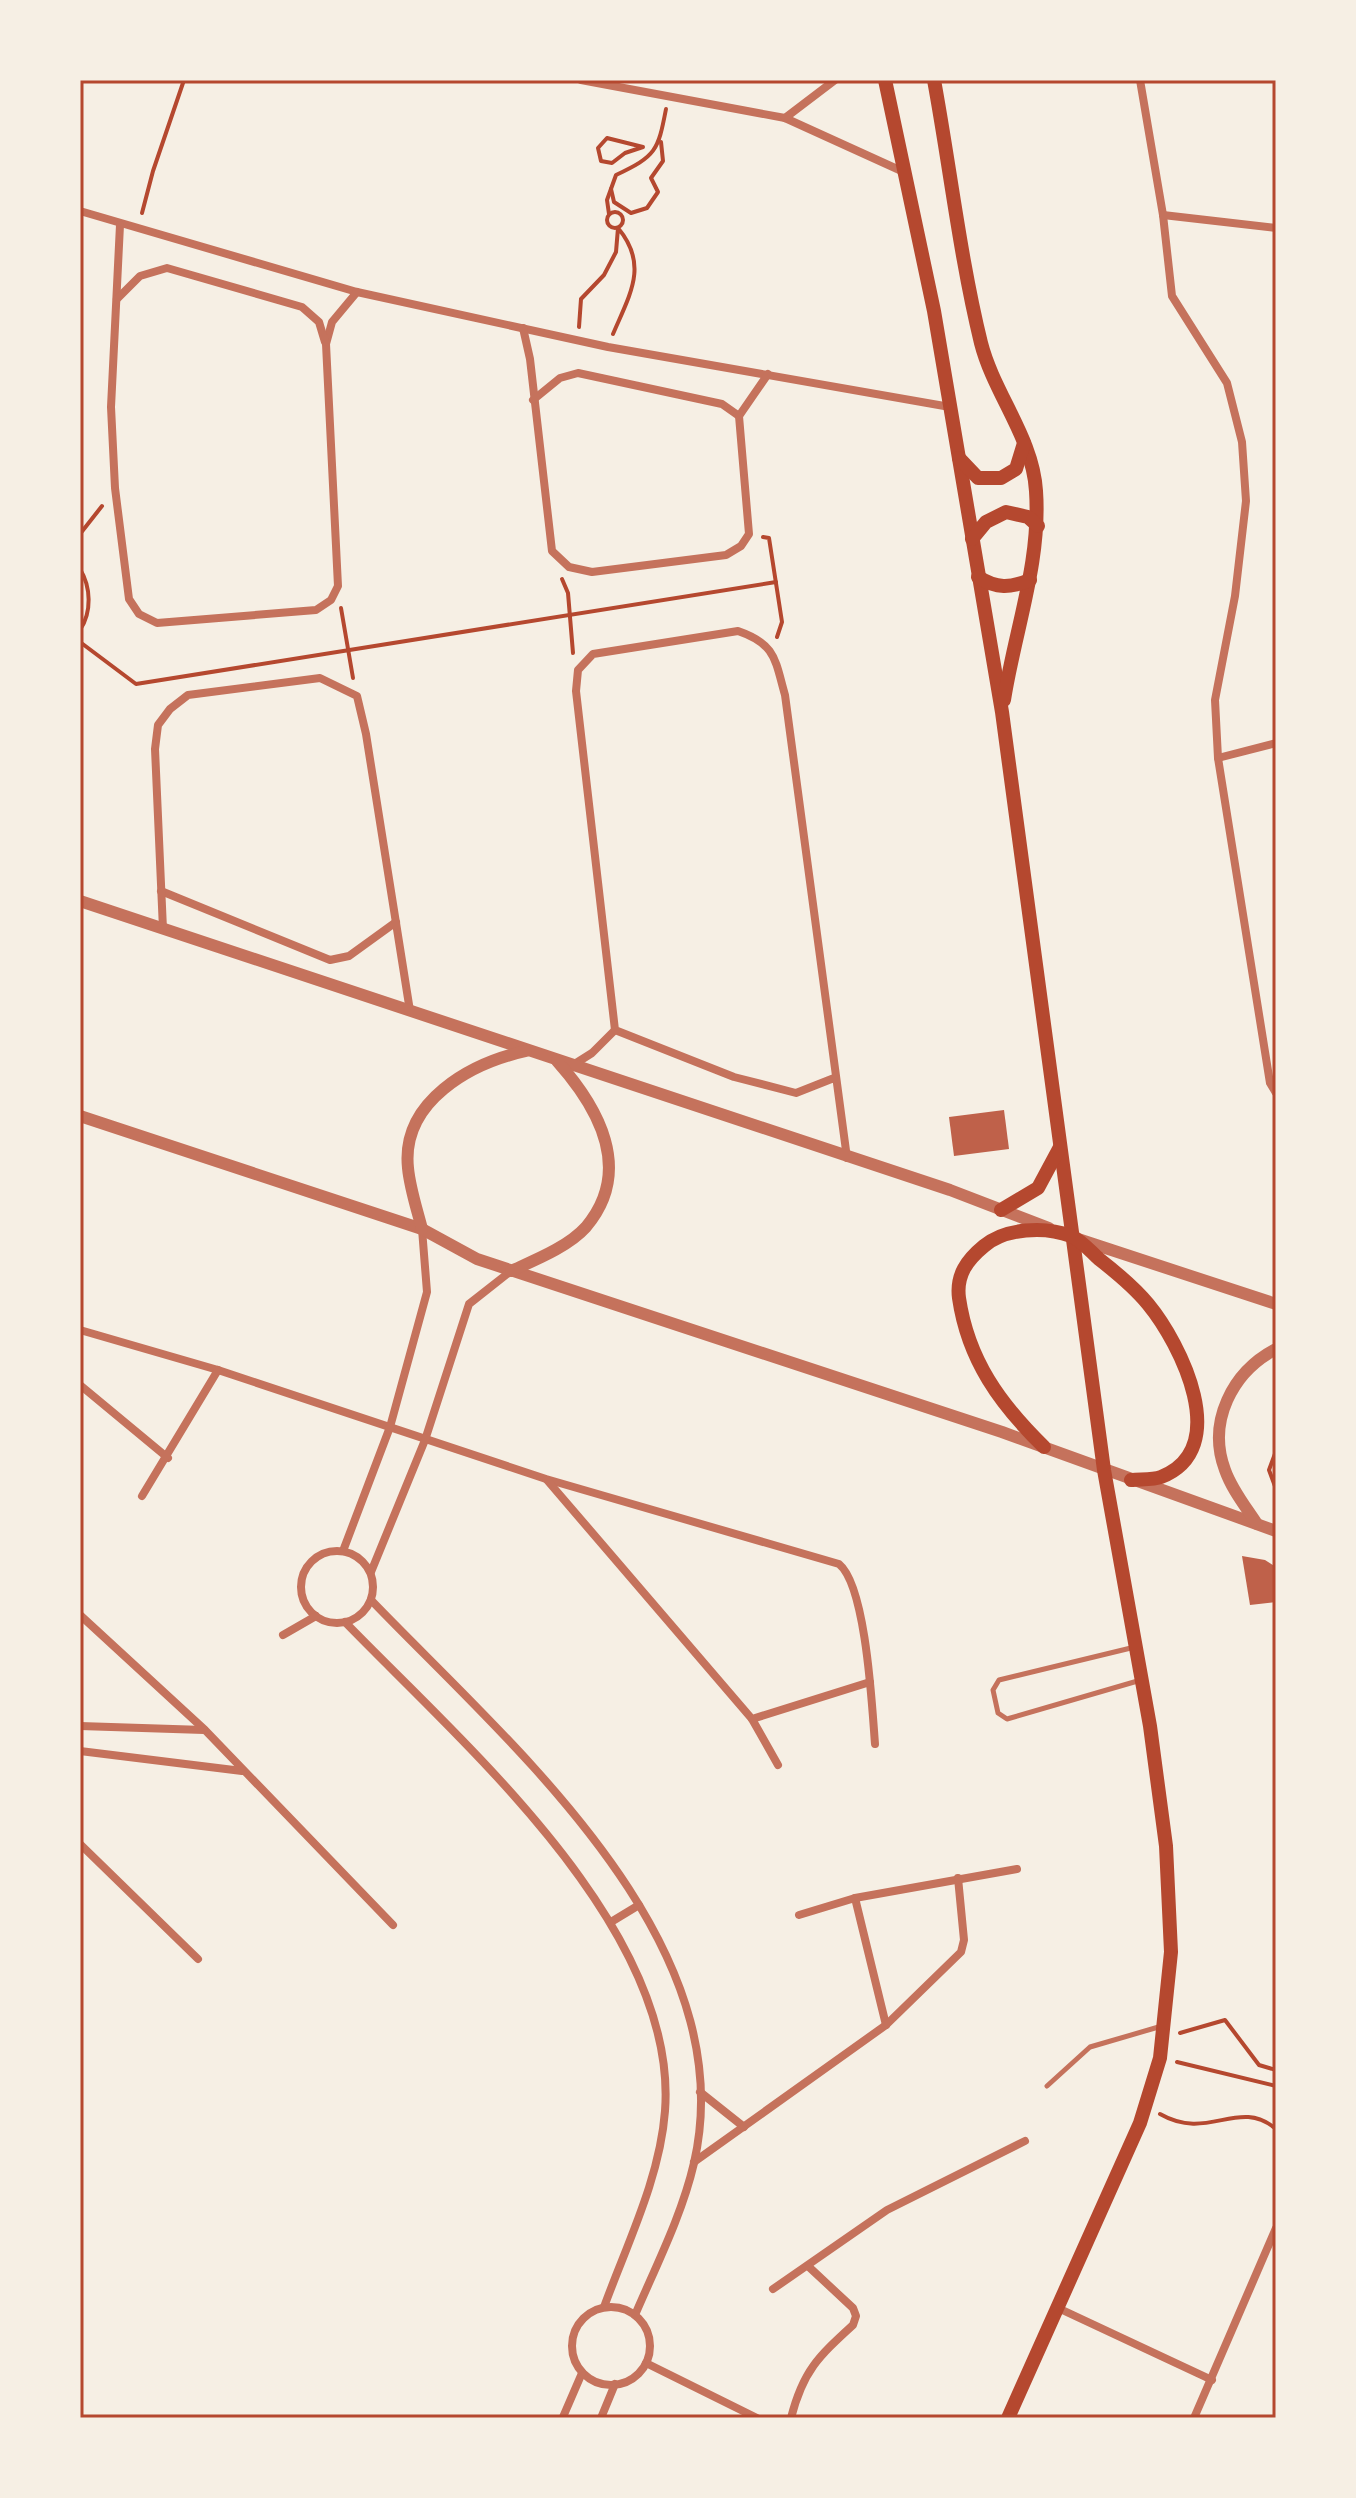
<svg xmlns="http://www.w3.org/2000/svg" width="1356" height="2498" font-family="'DejaVu Sans',sans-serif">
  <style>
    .building { fill: #bf614a }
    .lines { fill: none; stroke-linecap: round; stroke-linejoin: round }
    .path { stroke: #b5482f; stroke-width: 4 }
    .service { stroke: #c5725c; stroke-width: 5 }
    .minor { stroke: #c5725c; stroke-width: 8 }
    .tertiary { stroke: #c5725c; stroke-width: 12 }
    .secondary { stroke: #b5482f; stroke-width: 14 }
    .neatline { fill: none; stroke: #b5482f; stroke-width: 3 }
  </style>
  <rect width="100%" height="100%" fill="#f6efe4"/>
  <g class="building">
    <path d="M 1004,1110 L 1009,1149 L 954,1156 L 949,1117 Z"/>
    <path d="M 1242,1556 L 1265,1560 L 1276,1567 L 1276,1602 L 1250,1605 Z"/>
  </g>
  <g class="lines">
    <g class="path">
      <path d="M 607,138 L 643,147 L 625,153 L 612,163 L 601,161 L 598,148 Z"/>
      <path d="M 611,189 L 614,202 L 631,213 L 647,208 L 658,192 L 651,178 L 663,161 L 661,142"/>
      <circle cx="615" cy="220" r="8"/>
      <path d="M 142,213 L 153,171 L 184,80"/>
      <path d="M 609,214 L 607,200 L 616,175 C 656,156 658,151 666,109"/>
      <path d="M 579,327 L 581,299 L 604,275 L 616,252 L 618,228 C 649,265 630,294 613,334"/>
      <path d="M 80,534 L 102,506"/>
      <path d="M 763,537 L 769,538 L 782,622 L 777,637"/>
      <path d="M 80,569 C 91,587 92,612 80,630"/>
      <path d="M 562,579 L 568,593 L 573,653"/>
      <path d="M 341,608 L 353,678"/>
      <path d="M 80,642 L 136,684 L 776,582"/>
      <path d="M 1276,1451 L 1269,1470 L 1276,1489"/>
      <path d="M 1180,2033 L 1225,2020 L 1259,2065 L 1276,2070"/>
      <path d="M 1177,2062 L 1276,2086"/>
      <path d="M 1160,2114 C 1209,2142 1238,2097 1276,2129"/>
    </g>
    <g class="service">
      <path d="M 1135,1647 L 999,1680 L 993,1690 L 998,1713 L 1007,1719 L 1141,1680"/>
      <path d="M 1047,2086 L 1090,2047 L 1162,2026"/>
    </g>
    <g class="minor">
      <path d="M 581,80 L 785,118 L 906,173"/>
      <path d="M 1140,80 L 1163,215 L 1172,296 L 1227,383 L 1242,442 L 1246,501 L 1235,596 L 1215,700 L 1218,758 L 1270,1083 L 1276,1093"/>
      <path d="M 785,118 L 835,80"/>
      <path d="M 80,211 L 357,292 L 608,347 L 950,407"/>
      <path d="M 1163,215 L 1276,228"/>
      <path d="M 120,225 L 111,407 L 115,488 L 129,599 L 139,614 L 157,623 L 316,610 L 331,600 L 338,586 L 326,344 L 332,322 L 357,292"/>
      <path d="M 117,299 L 140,276 L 167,268 L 302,307 L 319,322 L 325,342"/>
      <path d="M 523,328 L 530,359 L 552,551 L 569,567 L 592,572 L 726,555 L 741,546 L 749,534 L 739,416 L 768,374"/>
      <path d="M 533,400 L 560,378 L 578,373 L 722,404 L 739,416"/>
      <path d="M 1218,758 L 1276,743"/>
      <path d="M 161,891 L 330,960 L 349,956 L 396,922"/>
      <path d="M 163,929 L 155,749 L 158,725 L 170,709 L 188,695 L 320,678 L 357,696 L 366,734 L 410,1011"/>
      <path d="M 573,1065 L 592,1053 L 615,1030"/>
      <path d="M 834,1078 L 796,1093 L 734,1077 L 615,1030 L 576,691 L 578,670 L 593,654 L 738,631 C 776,644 775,660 785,695 L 847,1158"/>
      <path d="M 80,1330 L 218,1370 L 546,1479 L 839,1564 C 866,1586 872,1706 875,1744"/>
      <path d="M 80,1385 L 168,1458"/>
      <path d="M 547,1480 L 752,1719 L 870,1682"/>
      <path d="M 142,1496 L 218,1370"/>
      <path d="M 343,1551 L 390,1427 L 427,1292 L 422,1229"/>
      <circle cx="337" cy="1587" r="36"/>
      <path d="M 371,1572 L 425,1440 L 469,1304 L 511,1271"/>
      <path d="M 371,1600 C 508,1743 745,1940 694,2163 C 682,2215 656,2266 635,2315"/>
      <path d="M 80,1615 L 205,1730 L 393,1925"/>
      <path d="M 345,1622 C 461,1742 679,1928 665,2111 C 660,2178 627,2244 604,2307"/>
      <path d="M 283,1635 L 316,1616"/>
      <path d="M 752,1719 L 778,1765"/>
      <path d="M 80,1726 L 204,1730"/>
      <path d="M 80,1751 L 242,1771"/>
      <path d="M 80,1844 L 198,1959"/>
      <path d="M 855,1898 L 886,2025"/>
      <path d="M 799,1915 L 855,1898 L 1017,1869"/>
      <path d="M 611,1922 L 639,1905"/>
      <path d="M 700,2092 L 744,2127"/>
      <path d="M 694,2162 L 886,2025 L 961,1952 L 964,1940 L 958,1878"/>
      <path d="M 773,2289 L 887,2210 L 1025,2141"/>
      <circle cx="611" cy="2346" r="39"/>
      <path d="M 1058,2308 L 1212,2380"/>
      <path d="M 646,2363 L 757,2418"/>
      <path d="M 563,2417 L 582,2373"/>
      <path d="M 601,2418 L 615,2384"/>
      <path d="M 791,2418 C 803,2371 818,2357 853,2325 L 856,2316 L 853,2308 L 809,2267"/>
      <path d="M 1194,2418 L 1276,2228"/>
    </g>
    <g class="tertiary">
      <path d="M 80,901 L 950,1190 L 1049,1228"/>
      <path d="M 80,1116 L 422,1229 L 477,1259 L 1002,1432 L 1276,1531"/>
      <path d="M 422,1229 C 417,1209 410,1189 408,1168 C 401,1101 471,1063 526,1051"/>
      <path d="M 1078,1239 L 1276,1304"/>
      <path d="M 511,1271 C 535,1260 568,1247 586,1227 C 634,1170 598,1107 557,1061"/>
      <path d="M 1257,1524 C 1246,1507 1232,1490 1225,1470 C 1207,1422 1232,1372 1276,1349"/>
    </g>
    <g class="secondary">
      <path d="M 885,80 L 934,311 L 1002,712 L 1104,1470 L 1150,1726 L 1166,1846 L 1171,1952 L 1160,2058 L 1140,2123 L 1008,2418"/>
      <path d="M 934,80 C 950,167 960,257 981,343 C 994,394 1033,438 1036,491 C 1041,562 1015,630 1004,700"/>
      <path d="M 959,458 L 978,478 L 1001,478 L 1016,469 L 1024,443"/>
      <path d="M 972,539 L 986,522 L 1006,512 L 1028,517 L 1038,526"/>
      <path d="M 978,577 C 997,589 1010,588 1030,580"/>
      <path d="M 1001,1210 L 1038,1188 L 1060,1147"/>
      <path d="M 1044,1447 C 1000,1404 968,1360 959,1298 C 956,1275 967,1260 984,1246 C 1005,1228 1045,1226 1071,1236 C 1081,1240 1091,1252 1099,1259 C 1117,1273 1134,1287 1148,1304 C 1181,1344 1233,1449 1161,1477 C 1153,1480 1140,1479 1131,1480"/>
    </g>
  </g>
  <rect width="1356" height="2498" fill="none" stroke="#f6efe4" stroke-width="164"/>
  <rect x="82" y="82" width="1192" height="2334" class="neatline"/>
</svg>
